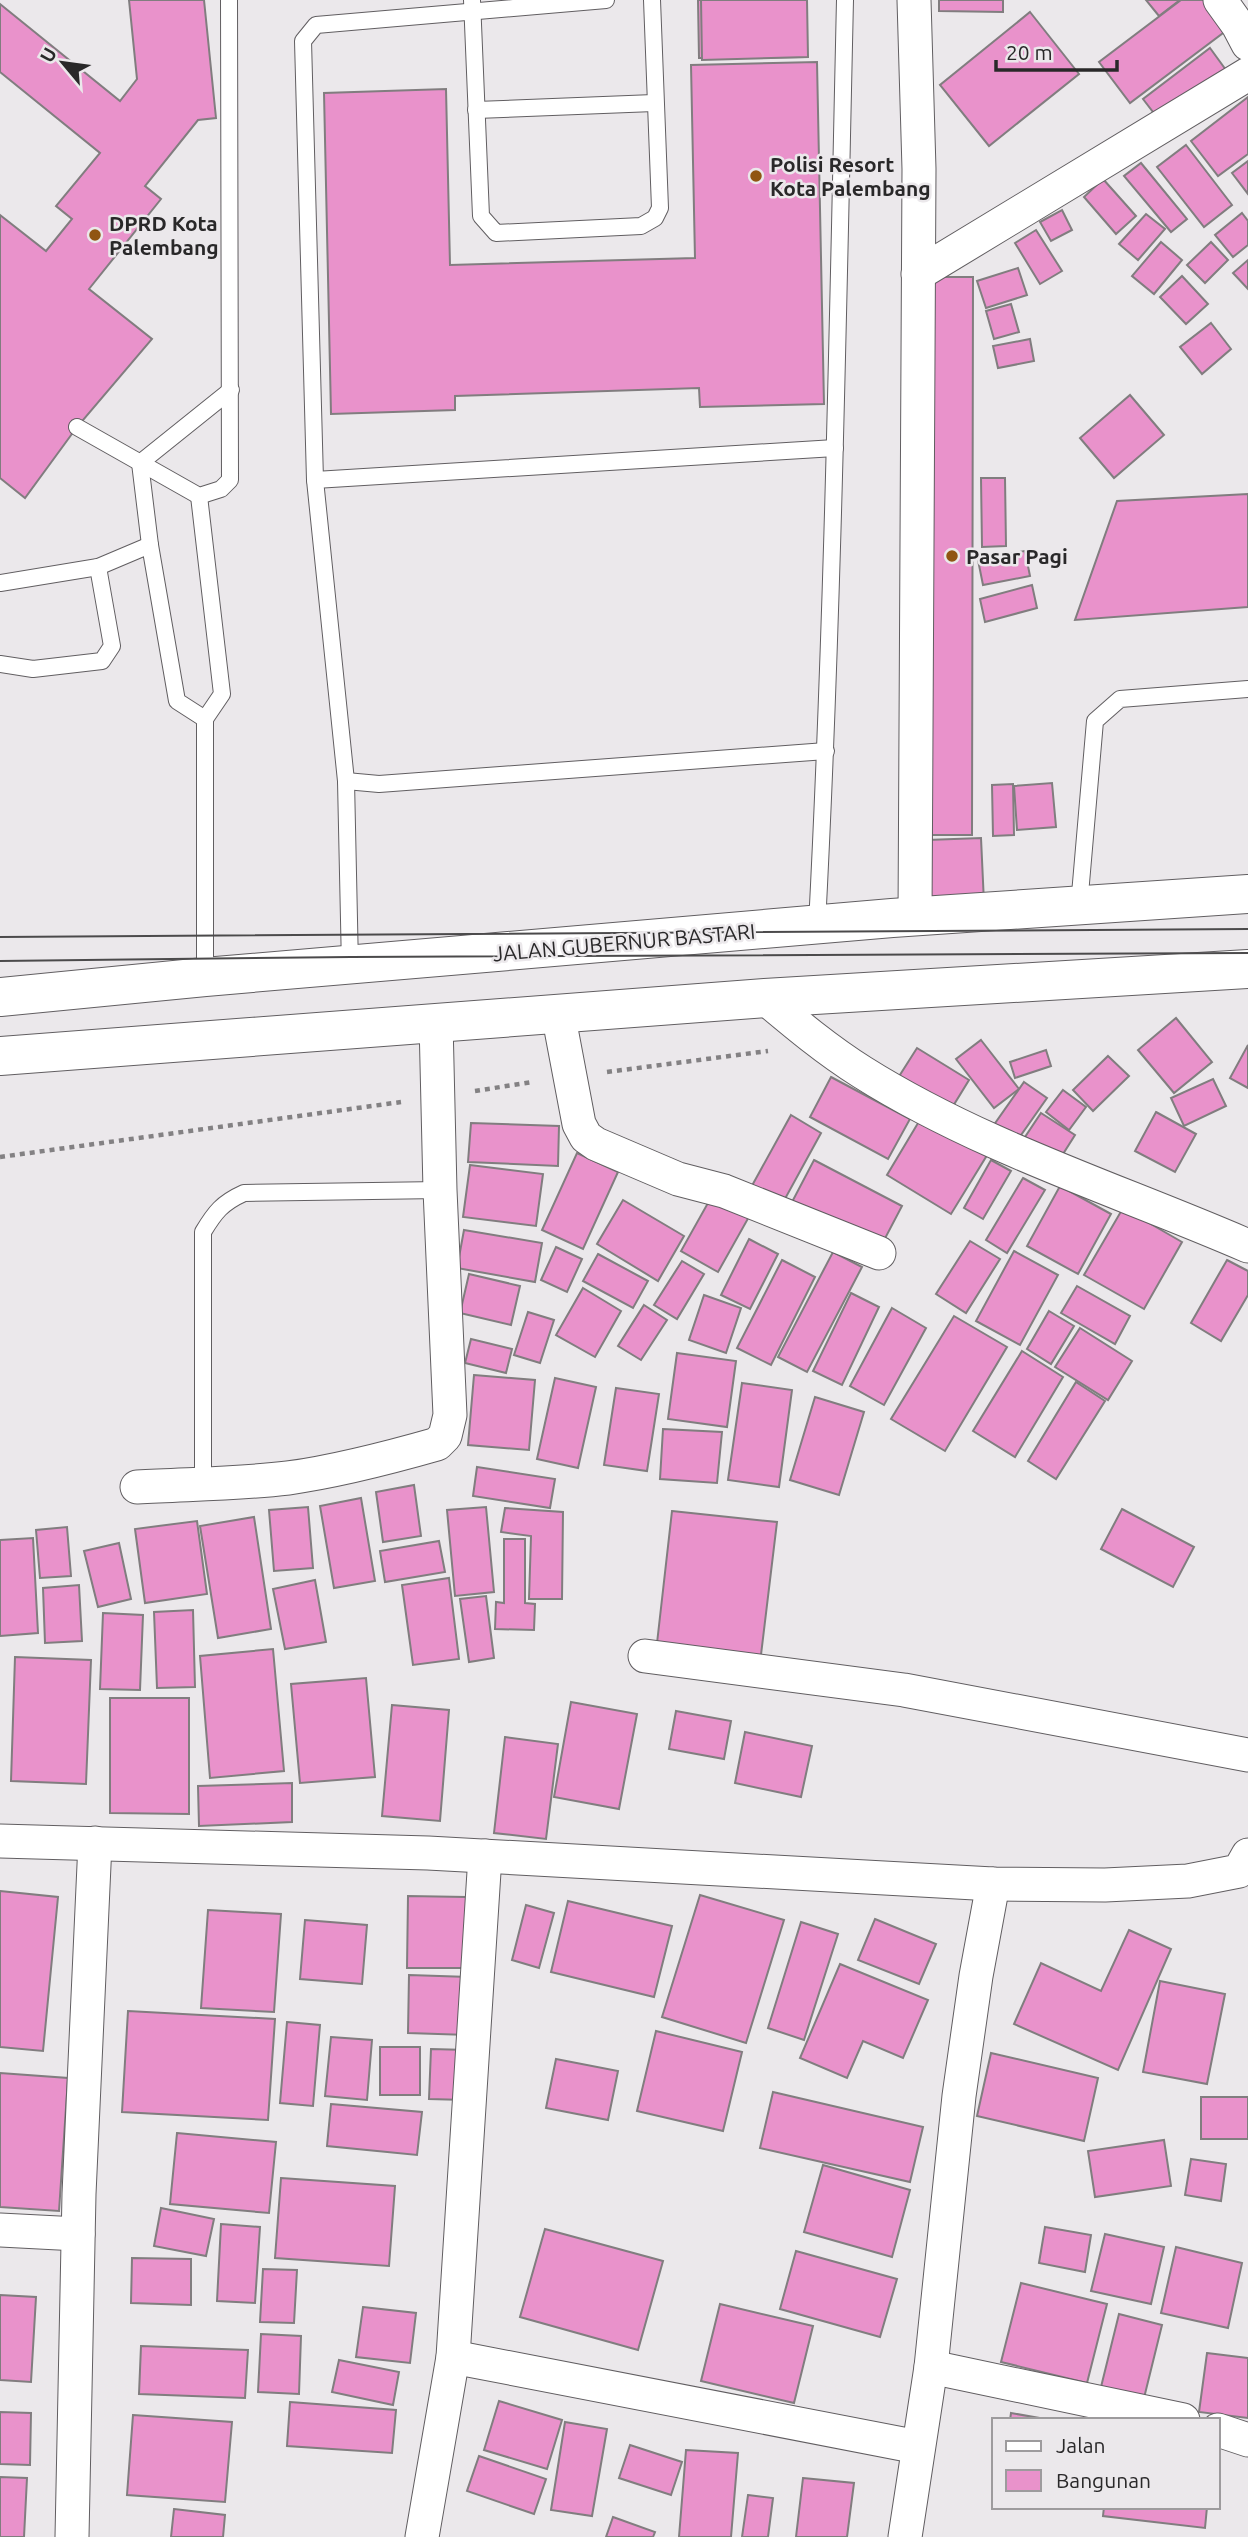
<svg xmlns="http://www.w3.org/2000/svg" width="1248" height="2537" font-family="Ubuntu,sans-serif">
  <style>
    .building { fill: #e992cb; stroke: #817d7f; stroke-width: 2 }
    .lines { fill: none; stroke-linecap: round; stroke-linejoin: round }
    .lane-casing { stroke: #615e61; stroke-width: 18 }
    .street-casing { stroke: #615e61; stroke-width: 35 }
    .highway-casing { stroke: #615e61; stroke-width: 40 }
    .path { stroke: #838183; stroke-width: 4.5; stroke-dasharray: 5 5; stroke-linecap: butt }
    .lane { stroke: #fff; stroke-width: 16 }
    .street { stroke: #fff; stroke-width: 33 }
    .highway { stroke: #fff; stroke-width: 38 }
    .tram { stroke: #4b4a4b; stroke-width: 2 }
    .poi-dot { fill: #905512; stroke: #ebe8eb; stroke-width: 2.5 }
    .labels { text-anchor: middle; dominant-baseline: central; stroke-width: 5; stroke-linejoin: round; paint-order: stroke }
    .poi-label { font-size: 21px; font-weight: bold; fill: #292829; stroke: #ebe8eb; text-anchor: start }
    .street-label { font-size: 21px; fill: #292829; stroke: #ebe8eb }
  </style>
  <rect width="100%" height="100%" fill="#ebe8eb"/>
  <g class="building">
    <path d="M 129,0 L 204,0 L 216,118 L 198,120 L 145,186 L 161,199 L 89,289 L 152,339 L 77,427 L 25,498 L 0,478 L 0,215 L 46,251 L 72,219 L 56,206 L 100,153 L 0,72 L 0,4 L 120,101 L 137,79 Z"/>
    <path d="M 698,0 L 805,0 L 805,57 L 699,58 Z"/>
    <path d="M 701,0 L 807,0 L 808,57 L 702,60 Z"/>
    <path d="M 939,0 L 1003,0 L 1003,12 L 939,11 Z"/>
    <path d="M 1146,0 L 1180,0 L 1159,16 Z"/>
    <path d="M 1181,0 L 1204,0 L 1227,30 L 1130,103 L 1099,62 Z"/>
    <path d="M 1030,12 L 1079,74 L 989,146 L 940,85 Z"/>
    <path d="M 1210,48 L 1226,70 L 1160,121 L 1143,99 Z"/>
    <path d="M 817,62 L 824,404 L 700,407 L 699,388 L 455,396 L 455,410 L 331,414 L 324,93 L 446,89 L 450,265 L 695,258 L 691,65 Z"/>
    <path d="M 1248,97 L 1248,154 L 1218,176 L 1191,141 Z"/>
    <path d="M 1186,145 L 1232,205 L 1204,227 L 1157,167 Z"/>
    <path d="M 1248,161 L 1248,194 L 1232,173 Z"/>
    <path d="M 1141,163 L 1187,219 L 1171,232 L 1124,176 Z"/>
    <path d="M 1103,179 L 1136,216 L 1116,234 L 1084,197 Z"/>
    <path d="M 1062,210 L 1072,230 L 1051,241 L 1040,222 Z"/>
    <path d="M 1242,213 L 1248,221 L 1248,245 L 1233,257 L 1215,235 Z"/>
    <path d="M 1146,214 L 1165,229 L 1138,260 L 1119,244 Z"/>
    <path d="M 1036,230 L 1062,271 L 1040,284 L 1015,243 Z"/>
    <path d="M 1161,242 L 1182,260 L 1154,294 L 1132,276 Z"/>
    <path d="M 1211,242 L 1228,260 L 1205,283 L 1187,265 Z"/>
    <path d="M 1248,260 L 1248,289 L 1233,273 Z"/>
    <path d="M 1018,268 L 1027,295 L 986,308 L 977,281 Z"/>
    <path d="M 1182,276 L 1208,304 L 1186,324 L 1160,297 Z"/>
    <path d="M 932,277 L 973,277 L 972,835 L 932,835 Z"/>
    <path d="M 1011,304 L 1019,332 L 994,339 L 986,311 Z"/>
    <path d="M 1211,323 L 1231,349 L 1202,374 L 1180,347 Z"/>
    <path d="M 1030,339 L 1034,361 L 998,368 L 993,346 Z"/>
    <path d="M 1130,395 L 1164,435 L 1114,478 L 1080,438 Z"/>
    <path d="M 981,478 L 1005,478 L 1006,546 L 982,547 Z"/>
    <path d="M 1248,494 L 1248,607 L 1075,620 L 1117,501 Z"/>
    <path d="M 1025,551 L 1030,576 L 983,585 L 978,560 Z"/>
    <path d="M 1032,585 L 1037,608 L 985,622 L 980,599 Z"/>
    <path d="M 1052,783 L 1056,827 L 1017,830 L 1014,786 Z"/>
    <path d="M 1013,784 L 1014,835 L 993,836 L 992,785 Z"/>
    <path d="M 981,838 L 984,903 L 929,906 L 927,840 Z"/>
    <path d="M 1176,1018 L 1212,1062 L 1174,1093 L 1138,1050 Z"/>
    <path d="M 981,1040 L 1019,1089 L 994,1108 L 956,1059 Z"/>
    <path d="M 1248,1045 L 1248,1088 L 1230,1078 Z"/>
    <path d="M 917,1048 L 969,1080 L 950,1111 L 898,1078 Z"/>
    <path d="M 1046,1050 L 1051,1066 L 1015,1078 L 1010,1062 Z"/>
    <path d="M 1108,1056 L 1129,1076 L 1093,1111 L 1073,1090 Z"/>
    <path d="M 831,1077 L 910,1119 L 888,1159 L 810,1117 Z"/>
    <path d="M 1213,1079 L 1226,1106 L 1184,1126 L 1171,1098 Z"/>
    <path d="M 1024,1082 L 1047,1098 L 1014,1145 L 991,1129 Z"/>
    <path d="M 1063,1090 L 1086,1107 L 1069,1130 L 1046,1112 Z"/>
    <path d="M 1156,1112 L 1196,1134 L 1175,1172 L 1135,1151 Z"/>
    <path d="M 924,1113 L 989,1152 L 951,1214 L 887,1175 Z"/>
    <path d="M 1041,1113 L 1075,1135 L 1056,1165 L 1021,1143 Z"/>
    <path d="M 791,1115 L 821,1133 L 780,1208 L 749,1191 Z"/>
    <path d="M 471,1123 L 559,1126 L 558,1166 L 468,1162 Z"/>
    <path d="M 577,1153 L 618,1172 L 583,1249 L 542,1230 Z"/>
    <path d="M 814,1160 L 902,1206 L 880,1248 L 792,1202 Z"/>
    <path d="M 991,1160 L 1011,1171 L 983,1219 L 964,1208 Z"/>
    <path d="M 470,1165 L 543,1174 L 536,1226 L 463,1217 Z"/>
    <path d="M 1023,1178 L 1045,1190 L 1007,1253 L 986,1240 Z"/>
    <path d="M 1060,1186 L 1111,1214 L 1078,1274 L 1027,1246 Z"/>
    <path d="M 713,1194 L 750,1215 L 718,1272 L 681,1251 Z"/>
    <path d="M 623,1200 L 684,1236 L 658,1281 L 597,1244 Z"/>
    <path d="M 1123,1208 L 1182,1242 L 1144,1309 L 1084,1275 Z"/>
    <path d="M 464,1230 L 542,1243 L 535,1282 L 457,1268 Z"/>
    <path d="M 749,1239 L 778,1254 L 750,1309 L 721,1295 Z"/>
    <path d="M 970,1241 L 1000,1259 L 966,1313 L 936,1294 Z"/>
    <path d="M 556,1247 L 582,1259 L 567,1292 L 541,1280 Z"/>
    <path d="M 1014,1251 L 1058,1275 L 1020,1345 L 976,1321 Z"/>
    <path d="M 833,1252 L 862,1267 L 807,1372 L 778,1357 Z"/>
    <path d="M 598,1254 L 648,1281 L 633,1308 L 583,1281 Z"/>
    <path d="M 782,1260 L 815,1277 L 771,1365 L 737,1348 Z"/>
    <path d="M 1227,1260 L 1248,1271 L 1248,1295 L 1221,1341 L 1191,1323 Z"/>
    <path d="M 682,1261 L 704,1274 L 677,1319 L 654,1305 Z"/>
    <path d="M 469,1274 L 520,1286 L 511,1325 L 460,1313 Z"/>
    <path d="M 1077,1286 L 1130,1316 L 1115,1344 L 1061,1313 Z"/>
    <path d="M 583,1288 L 621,1311 L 595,1357 L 556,1335 Z"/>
    <path d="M 851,1293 L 879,1307 L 842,1385 L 813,1371 Z"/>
    <path d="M 704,1295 L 741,1308 L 726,1353 L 689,1340 Z"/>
    <path d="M 644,1305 L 667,1320 L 641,1360 L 618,1346 Z"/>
    <path d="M 892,1308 L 926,1328 L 884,1405 L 850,1386 Z"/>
    <path d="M 1049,1311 L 1074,1326 L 1051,1364 L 1027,1349 Z"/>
    <path d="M 528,1312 L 554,1320 L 540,1363 L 514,1355 Z"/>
    <path d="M 954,1316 L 1007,1347 L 945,1451 L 891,1419 Z"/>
    <path d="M 1080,1328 L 1132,1361 L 1108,1400 L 1055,1367 Z"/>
    <path d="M 471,1339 L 512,1349 L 506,1373 L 465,1363 Z"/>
    <path d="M 1022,1351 L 1063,1377 L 1015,1457 L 973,1431 Z"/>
    <path d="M 677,1353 L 736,1361 L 727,1427 L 668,1419 Z"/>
    <path d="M 474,1375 L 535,1380 L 529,1450 L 468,1445 Z"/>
    <path d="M 555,1378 L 596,1387 L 578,1468 L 537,1459 Z"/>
    <path d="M 1076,1382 L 1105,1401 L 1056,1479 L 1028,1461 Z"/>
    <path d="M 742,1383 L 792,1390 L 779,1487 L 728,1480 Z"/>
    <path d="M 616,1388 L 659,1394 L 647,1471 L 604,1465 Z"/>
    <path d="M 815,1397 L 864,1412 L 839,1495 L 790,1480 Z"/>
    <path d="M 663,1429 L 722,1432 L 717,1483 L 660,1479 Z"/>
    <path d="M 477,1467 L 555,1479 L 550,1508 L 473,1496 Z"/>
    <path d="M 414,1485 L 421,1536 L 383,1542 L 376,1492 Z"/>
    <path d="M 361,1498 L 375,1581 L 334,1588 L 320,1506 Z"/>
    <path d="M 308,1507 L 313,1568 L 274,1571 L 269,1510 Z"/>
    <path d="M 486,1507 L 494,1592 L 455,1596 L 447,1510 Z"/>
    <path d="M 505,1508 L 563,1512 L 562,1599 L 529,1599 L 531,1536 L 501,1532 Z"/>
    <path d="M 1122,1509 L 1194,1547 L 1173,1587 L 1101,1549 Z"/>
    <path d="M 672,1511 L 777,1522 L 760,1663 L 656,1652 Z"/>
    <path d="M 254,1517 L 271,1629 L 218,1638 L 200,1526 Z"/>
    <path d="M 197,1521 L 207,1594 L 145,1603 L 135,1529 Z"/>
    <path d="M 67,1527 L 71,1576 L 40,1578 L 36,1530 Z"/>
    <path d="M 33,1538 L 38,1633 L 0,1636 L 0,1540 Z"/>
    <path d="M 504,1539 L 525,1539 L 525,1603 L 535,1604 L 534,1630 L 495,1629 L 496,1602 L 504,1603 Z"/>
    <path d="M 439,1541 L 445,1572 L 385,1582 L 380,1551 Z"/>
    <path d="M 119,1543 L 131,1599 L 98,1607 L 84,1551 Z"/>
    <path d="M 449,1578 L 459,1659 L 413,1665 L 402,1585 Z"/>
    <path d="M 315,1580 L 326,1642 L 285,1649 L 273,1589 Z"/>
    <path d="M 79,1585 L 82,1641 L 45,1643 L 43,1588 Z"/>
    <path d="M 486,1596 L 494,1658 L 469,1662 L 460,1599 Z"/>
    <path d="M 193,1610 L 195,1687 L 157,1688 L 154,1612 Z"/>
    <path d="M 103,1613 L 143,1615 L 140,1690 L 100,1689 Z"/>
    <path d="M 273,1649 L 284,1771 L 210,1778 L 200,1656 Z"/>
    <path d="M 15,1657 L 91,1660 L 86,1784 L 11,1781 Z"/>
    <path d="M 366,1678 L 375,1777 L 300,1783 L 291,1684 Z"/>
    <path d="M 110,1698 L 189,1698 L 189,1814 L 110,1813 Z"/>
    <path d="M 571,1702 L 637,1714 L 619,1809 L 554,1797 Z"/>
    <path d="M 392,1705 L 449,1710 L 440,1821 L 382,1816 Z"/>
    <path d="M 676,1711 L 731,1721 L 724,1759 L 669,1749 Z"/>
    <path d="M 745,1732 L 812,1746 L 801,1797 L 735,1783 Z"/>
    <path d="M 505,1737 L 558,1744 L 546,1839 L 494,1833 Z"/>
    <path d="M 292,1783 L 292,1822 L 199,1826 L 198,1786 Z"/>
    <path d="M 0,1891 L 58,1897 L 43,2051 L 0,2047 Z"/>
    <path d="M 700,1895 L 784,1920 L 746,2043 L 662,2017 Z"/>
    <path d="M 408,1896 L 466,1897 L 466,1968 L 407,1968 Z"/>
    <path d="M 568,1901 L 672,1926 L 654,1997 L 551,1972 Z"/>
    <path d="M 526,1905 L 554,1913 L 539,1968 L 512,1960 Z"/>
    <path d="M 208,1910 L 281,1914 L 274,2012 L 201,2008 Z"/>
    <path d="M 875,1919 L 936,1944 L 919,1984 L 858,1960 Z"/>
    <path d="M 305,1920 L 367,1925 L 362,1984 L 300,1979 Z"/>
    <path d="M 801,1922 L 838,1934 L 804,2040 L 768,2028 Z"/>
    <path d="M 1129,1930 L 1171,1949 L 1118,2070 L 1014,2024 L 1041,1963 L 1101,1991 Z"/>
    <path d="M 840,1964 L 928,2000 L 903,2058 L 863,2041 L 847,2078 L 800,2058 Z"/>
    <path d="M 409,1975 L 469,1977 L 468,2035 L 408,2033 Z"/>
    <path d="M 1160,1981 L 1225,1994 L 1207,2084 L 1143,2072 Z"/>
    <path d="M 128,2011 L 275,2019 L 268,2120 L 122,2112 Z"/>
    <path d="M 287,2022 L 320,2025 L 313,2106 L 280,2103 Z"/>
    <path d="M 656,2031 L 742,2052 L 723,2131 L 637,2111 Z"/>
    <path d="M 331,2037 L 372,2040 L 367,2100 L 325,2096 Z"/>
    <rect x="380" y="2047" width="40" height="48"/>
    <path d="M 431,2049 L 467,2050 L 465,2100 L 429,2099 Z"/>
    <path d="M 991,2053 L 1098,2078 L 1084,2141 L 977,2116 Z"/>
    <path d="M 556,2059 L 618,2071 L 608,2120 L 546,2108 Z"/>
    <path d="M 0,2073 L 68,2078 L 59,2211 L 0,2207 Z"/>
    <path d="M 773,2092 L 923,2127 L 910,2182 L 760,2148 Z"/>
    <rect x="1201" y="2097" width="47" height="42"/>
    <path d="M 331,2104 L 422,2112 L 417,2155 L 327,2146 Z"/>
    <path d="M 177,2133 L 276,2142 L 269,2213 L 170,2204 Z"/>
    <path d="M 1164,2140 L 1171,2186 L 1095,2197 L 1088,2151 Z"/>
    <path d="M 1191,2159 L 1226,2164 L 1221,2201 L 1185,2195 Z"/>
    <path d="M 823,2165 L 910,2190 L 892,2257 L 804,2232 Z"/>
    <path d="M 281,2178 L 395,2186 L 389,2266 L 275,2258 Z"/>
    <path d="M 161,2208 L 214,2219 L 206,2256 L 154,2246 Z"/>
    <path d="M 221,2224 L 260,2227 L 255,2303 L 217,2301 Z"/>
    <path d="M 1045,2227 L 1091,2235 L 1085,2272 L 1039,2263 Z"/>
    <path d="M 545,2229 L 663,2261 L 638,2350 L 520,2317 Z"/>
    <path d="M 1105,2234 L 1164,2247 L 1151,2304 L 1091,2291 Z"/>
    <path d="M 1176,2247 L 1242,2263 L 1228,2328 L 1161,2313 Z"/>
    <path d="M 796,2251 L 897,2279 L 880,2337 L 780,2309 Z"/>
    <path d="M 132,2258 L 191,2259 L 191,2305 L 131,2303 Z"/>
    <path d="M 263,2269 L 297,2270 L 294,2323 L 260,2322 Z"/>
    <path d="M 1021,2283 L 1107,2304 L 1087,2383 L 1001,2362 Z"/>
    <path d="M 0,2295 L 36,2297 L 31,2382 L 0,2380 Z"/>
    <path d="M 720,2304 L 813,2326 L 794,2403 L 701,2381 Z"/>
    <path d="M 363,2307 L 416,2313 L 410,2363 L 356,2357 Z"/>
    <path d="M 1119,2314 L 1162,2325 L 1143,2402 L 1100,2391 Z"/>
    <path d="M 261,2334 L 301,2336 L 299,2394 L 258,2392 Z"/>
    <path d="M 141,2346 L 248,2350 L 245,2398 L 139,2394 Z"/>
    <path d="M 1207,2353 L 1248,2358 L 1248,2418 L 1199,2412 Z"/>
    <path d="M 339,2360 L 399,2372 L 393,2405 L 332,2392 Z"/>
    <path d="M 499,2401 L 562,2420 L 547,2469 L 484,2450 Z"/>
    <path d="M 290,2402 L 396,2410 L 392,2453 L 287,2446 Z"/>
    <path d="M 0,2412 L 31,2413 L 30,2465 L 0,2464 Z"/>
    <path d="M 1011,2413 L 1051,2420 L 1010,2420 Z"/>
    <path d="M 133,2415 L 232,2422 L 225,2502 L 127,2495 Z"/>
    <path d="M 565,2422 L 607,2429 L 592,2516 L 551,2510 Z"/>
    <path d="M 630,2445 L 682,2462 L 671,2495 L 619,2478 Z"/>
    <path d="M 686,2450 L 738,2453 L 731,2537 L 679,2537 Z"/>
    <path d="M 479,2456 L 546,2479 L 534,2514 L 467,2491 Z"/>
    <path d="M 0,2477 L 27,2478 L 24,2537 L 0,2537 Z"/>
    <path d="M 803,2478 L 854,2483 L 847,2537 L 796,2537 Z"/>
    <path d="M 748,2495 L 773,2498 L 768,2537 L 742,2537 Z"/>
    <path d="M 1104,2507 L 1207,2507 L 1205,2528 L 1103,2516 Z"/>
    <path d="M 174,2509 L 225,2515 L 223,2537 L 171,2537 Z"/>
    <path d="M 613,2517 L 655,2532 L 653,2537 L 606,2537 Z"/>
  </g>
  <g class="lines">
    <defs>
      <g id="lane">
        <path d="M 472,0 L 481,216 L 496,233 L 641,226 L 655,218 L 660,208 L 652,0"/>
        <path d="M 476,110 L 654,103"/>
        <path d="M 77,427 L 199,496 L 221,489 L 230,480 L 229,0"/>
        <path d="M 140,463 L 150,545 L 177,701 L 205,719"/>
        <path d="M 140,463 L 231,390"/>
        <path d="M 315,480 L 835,448"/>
        <path d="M 199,496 L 222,694 L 205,719 L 205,977"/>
        <path d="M 0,583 L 98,567 L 150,545"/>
        <path d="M 0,664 L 33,669 L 102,661 L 112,646 L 98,567"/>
        <path d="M 346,781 L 379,784 L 826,751"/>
        <path d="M 1079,906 L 1095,721 L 1120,699 L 1248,689"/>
        <path d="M 817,925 C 833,617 838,309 845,0"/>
        <path d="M 350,966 L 346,781 L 315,480 L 303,41 L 316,25 L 606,0"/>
        <path d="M 203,1483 L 203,1232 C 215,1212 222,1203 244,1193 L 440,1190"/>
      </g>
      <g id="street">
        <path d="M 914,0 L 919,169 L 915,917"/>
        <path d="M 1220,0 L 1238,25 L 1248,44"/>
        <path d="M 918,274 L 1248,74"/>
        <path d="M 765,998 C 796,1024 827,1050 862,1072 C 981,1147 1119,1190 1248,1246"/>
        <path d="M 558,1013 L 579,1124 L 586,1137 L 596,1144 L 678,1179 L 724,1191 L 879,1253"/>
        <path d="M 137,1487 C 187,1484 238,1484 288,1478 C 339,1471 388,1458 437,1444 L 445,1436 L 450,1415 L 440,1190 L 436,1022"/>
        <path d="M 645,1656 L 904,1690 L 1248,1755"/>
        <path d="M 0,1841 L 428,1853 L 993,1884 L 1105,1885 L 1188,1881 L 1239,1871 L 1248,1855"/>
        <path d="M 0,2230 L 78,2234"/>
        <path d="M 453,2357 L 918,2447"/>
        <path d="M 931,2367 L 1183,2420"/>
        <path d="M 1218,2430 L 1248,2440"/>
        <path d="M 72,2537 L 79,2194 L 95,1843"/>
        <path d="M 422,2537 L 453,2357 L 485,1856"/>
        <path d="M 905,2537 L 931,2367 L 959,2096 L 976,1976 L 993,1884"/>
      </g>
      <g id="highway">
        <path d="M 0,997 L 205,977 L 892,918 L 1248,894"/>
        <path d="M 0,1056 L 765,998 L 1248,969"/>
      </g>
    </defs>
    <use href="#lane" class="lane-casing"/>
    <use href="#street" class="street-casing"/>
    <use href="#highway" class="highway-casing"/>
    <g class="path">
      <path d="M 607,1072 L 768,1051"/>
      <path d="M 475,1091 L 532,1082"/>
      <path d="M 0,1157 L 401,1102"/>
    </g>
    <use href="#lane" class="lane"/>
    <use href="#street" class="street"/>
    <use href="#highway" class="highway"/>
    <g class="tram">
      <path d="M 0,937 L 1248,929"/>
      <path d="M 0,961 L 351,957 L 1248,953"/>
    </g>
  </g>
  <g class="poi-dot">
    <circle cx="756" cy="176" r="7"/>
    <circle cx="95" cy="235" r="7"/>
    <circle cx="952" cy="556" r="7"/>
  </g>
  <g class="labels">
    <g class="poi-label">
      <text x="770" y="164">Polisi Resort<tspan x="770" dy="24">Kota Palembang</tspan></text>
      <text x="109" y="223">DPRD Kota<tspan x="109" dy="24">Palembang</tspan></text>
      <text x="966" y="556">Pasar Pagi</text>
    </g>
    <g class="street-label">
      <text transform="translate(624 942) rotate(-5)">JALAN GUBERNUR BASTARI</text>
    </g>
  </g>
  <rect x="992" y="2418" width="228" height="91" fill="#ebe8eb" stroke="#9d9b9d" stroke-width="2"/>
  <rect x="1006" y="2441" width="35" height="10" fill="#ffffff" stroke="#9d9b9d" stroke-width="2"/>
  <text x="1056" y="2453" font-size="21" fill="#292829">Jalan</text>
  <rect x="1006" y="2470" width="35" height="21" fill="#e992cb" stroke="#9d9b9d" stroke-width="2"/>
  <text x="1056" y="2488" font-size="21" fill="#292829">Bangunan</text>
  <g transform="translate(63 63) rotate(299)" stroke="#ebe8eb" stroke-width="5" paint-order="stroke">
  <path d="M0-5L12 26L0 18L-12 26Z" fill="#292829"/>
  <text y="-10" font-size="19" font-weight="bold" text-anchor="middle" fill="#292829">U</text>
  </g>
  <path d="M996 60v10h121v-10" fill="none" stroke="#292829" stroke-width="3.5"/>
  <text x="1006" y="60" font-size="21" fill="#292829" stroke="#ebe8eb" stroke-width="5" paint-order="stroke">20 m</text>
</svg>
